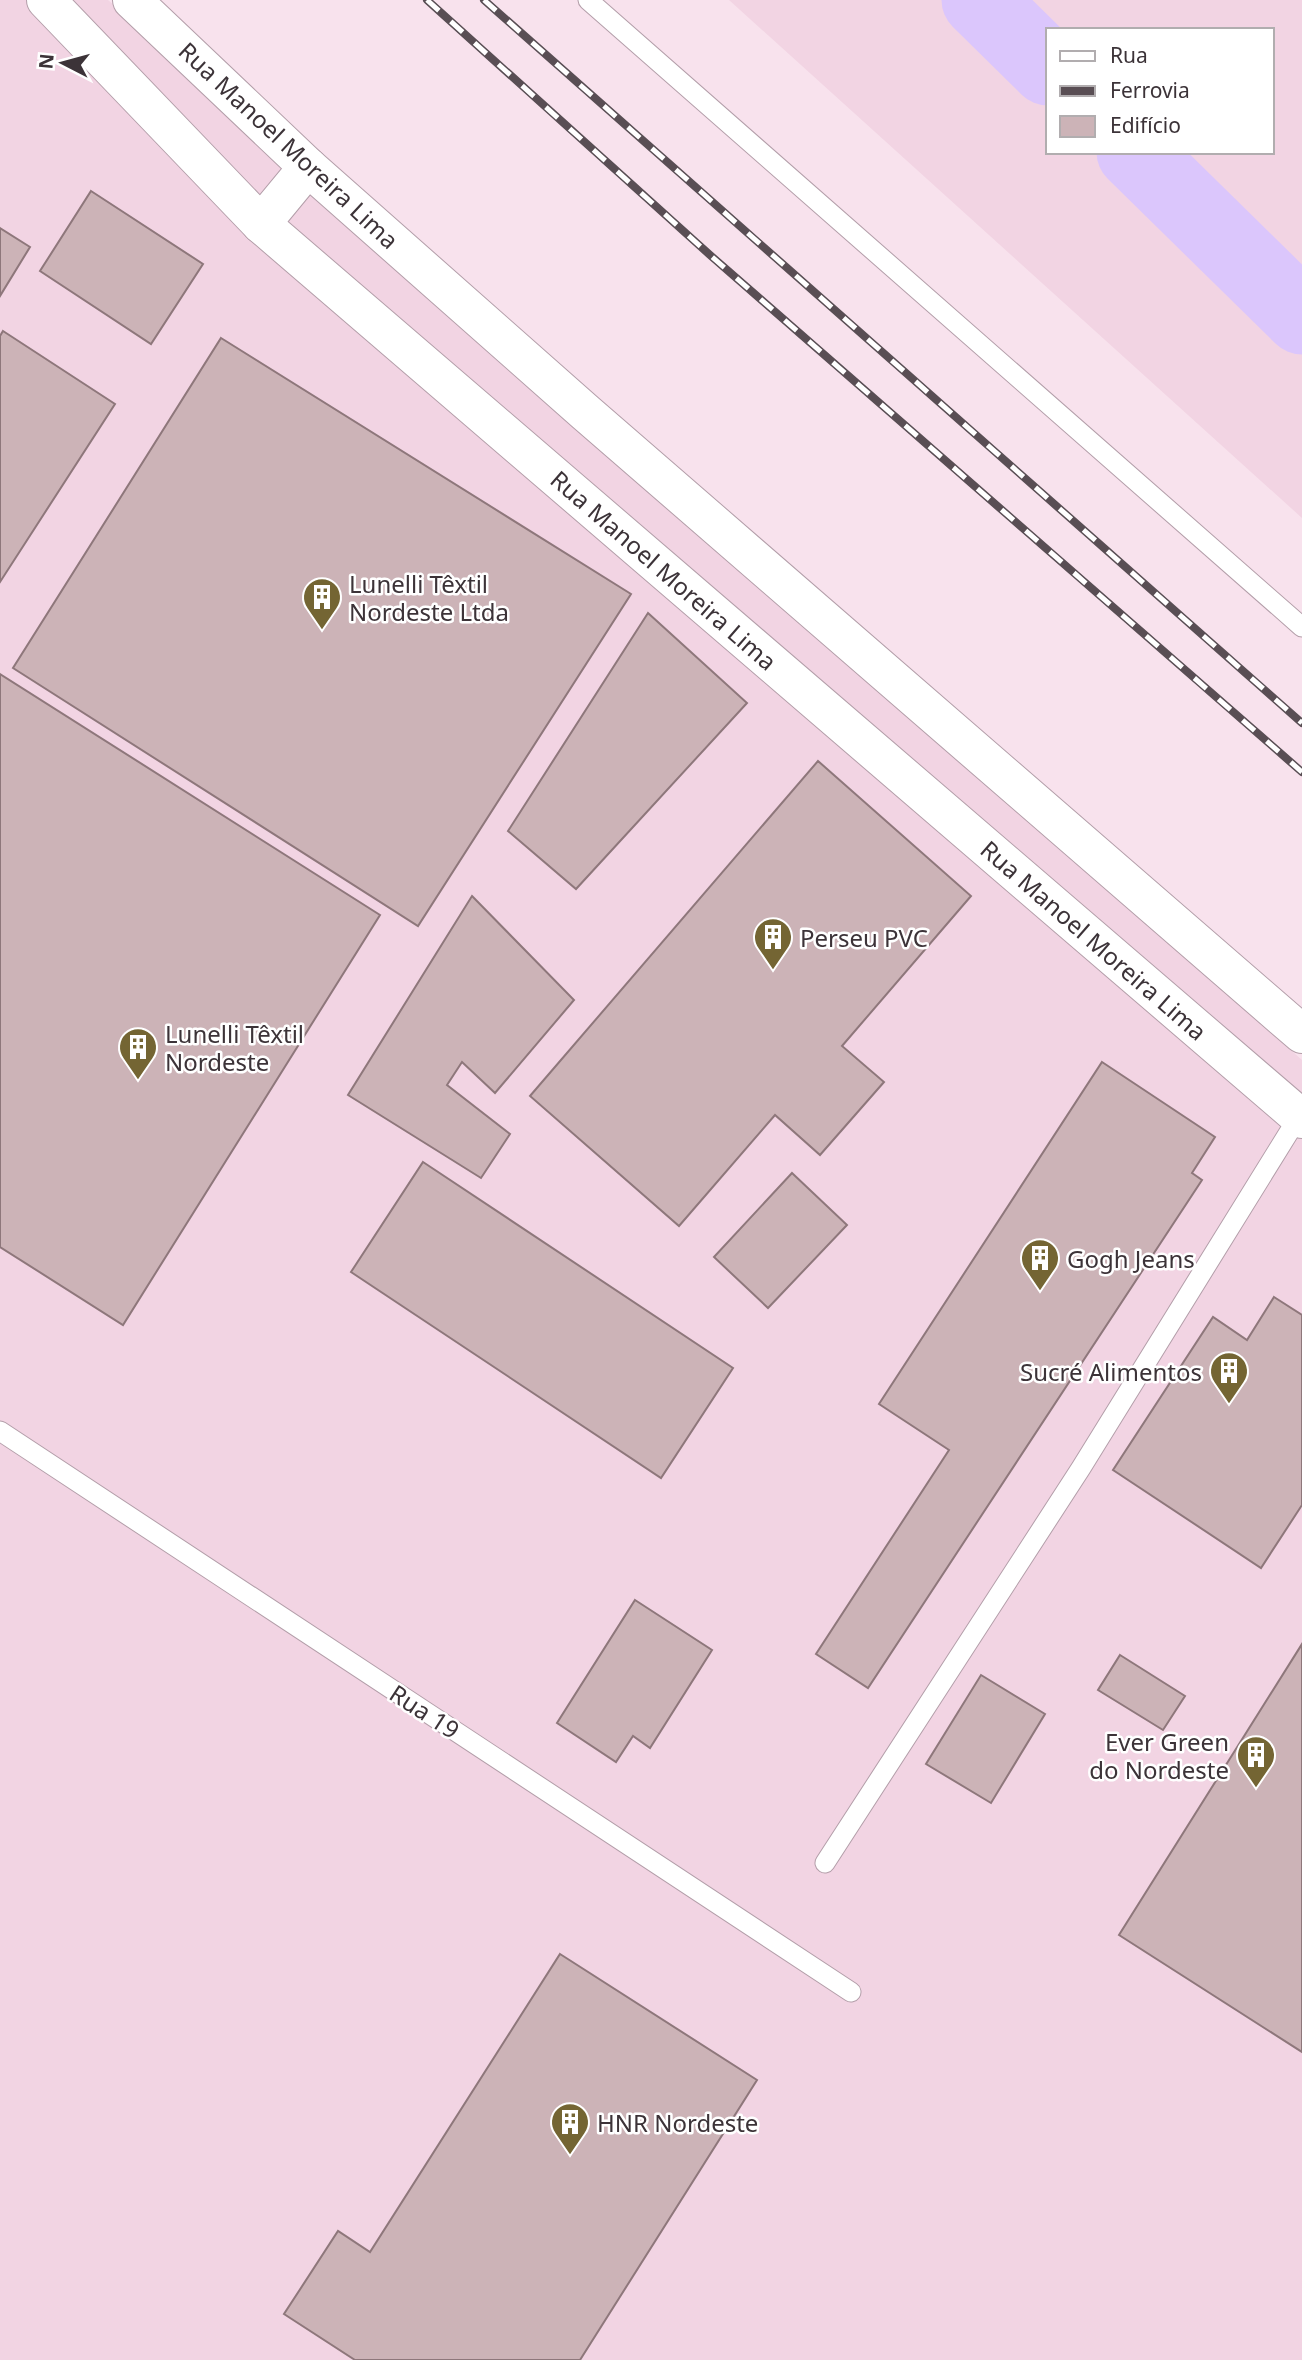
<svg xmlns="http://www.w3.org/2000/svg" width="1302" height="2360" font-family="'Noto Sans',sans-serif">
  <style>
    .built { fill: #f2d4e3; fill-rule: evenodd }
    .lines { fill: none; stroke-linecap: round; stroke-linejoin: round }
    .river { stroke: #dbc6fc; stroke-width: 75 }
    .building { fill: #ccb3b7; stroke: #8e777b; stroke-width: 2 }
    .service-casing { stroke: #b39ea9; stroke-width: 21 }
    .tertiary-casing { stroke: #b39ea9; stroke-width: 40 }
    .service { stroke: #fff; stroke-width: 19 }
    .tertiary { stroke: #fff; stroke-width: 38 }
    .rail-casing { stroke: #594e54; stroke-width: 8 }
    .rail { stroke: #fff; stroke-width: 5; stroke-dasharray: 16; stroke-linecap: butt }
    .labels { text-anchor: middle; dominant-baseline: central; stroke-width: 5; stroke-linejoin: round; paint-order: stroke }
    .street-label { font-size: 24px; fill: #3c3338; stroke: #fff }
    .poi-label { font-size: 24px; fill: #3c3338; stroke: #fff; text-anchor: start }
  </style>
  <rect width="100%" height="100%" fill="#f8e2ed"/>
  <g class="built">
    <path d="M 0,0 L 108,0 L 1302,1060 L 1302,2360 L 0,2360 Z"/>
    <path d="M 729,0 L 1302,0 L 1302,518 ZM 1048,30 L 1272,30 L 1272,152 L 1048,152 Z"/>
  </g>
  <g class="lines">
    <g class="river">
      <path d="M 979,0 L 1048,68"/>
      <path d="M 1134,152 L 1302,317"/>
    </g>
  </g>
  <g class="building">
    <path d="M 91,191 L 203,264 L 151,344 L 40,271 Z"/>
    <path d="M 0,228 L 30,247 L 0,296 Z"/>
    <path d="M 3,331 L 115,404 L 0,582 L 0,336 Z"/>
    <path d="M 221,338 L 631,594 L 418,926 L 13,668 Z"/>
    <path d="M 648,613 L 747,703 L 576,889 L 508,831 Z"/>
    <path d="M 0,674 L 380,915 L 123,1325 L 0,1247 Z"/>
    <path d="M 818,761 L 971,896 L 842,1046 L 884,1082 L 820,1155 L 775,1115 L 679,1226 L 530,1096 Z"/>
    <path d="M 472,896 L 574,1000 L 495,1093 L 462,1062 L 447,1085 L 510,1134 L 481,1178 L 348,1095 Z"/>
    <path d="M 1102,1062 L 1215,1137 L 1192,1173 L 1202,1180 L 868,1688 L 816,1654 L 949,1450 L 879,1404 Z"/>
    <path d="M 423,1162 L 733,1368 L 661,1478 L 351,1272 Z"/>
    <path d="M 792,1173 L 847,1225 L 768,1308 L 714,1257 Z"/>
    <path d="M 1274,1297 L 1302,1315 L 1302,1505 L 1261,1568 L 1113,1470 L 1213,1317 L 1247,1340 Z"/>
    <path d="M 635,1600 L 712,1650 L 650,1748 L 633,1736 L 616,1762 L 557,1723 Z"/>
    <path d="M 1302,1644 L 1302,2052 L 1119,1935 Z"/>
    <path d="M 1120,1655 L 1185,1696 L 1163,1730 L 1098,1690 Z"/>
    <path d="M 981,1675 L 1045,1714 L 991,1803 L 926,1764 Z"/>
    <path d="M 560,1954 L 757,2080 L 580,2360 L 355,2360 L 284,2314 L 338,2231 L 370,2252 Z"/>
  </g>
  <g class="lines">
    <defs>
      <g id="service">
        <path d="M 588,0 L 1302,627"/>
        <path d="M 0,1431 L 851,1992"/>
        <path d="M 825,1863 L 1081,1468 L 1299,1116"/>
      </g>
      <g id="tertiary">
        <path d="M 46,0 L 261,224 L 1302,1119"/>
        <path d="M 132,0 L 308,167 L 585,412 L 1302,1034"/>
        <path d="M 261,224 L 308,167"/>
      </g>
    </defs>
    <use href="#service" class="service-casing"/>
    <use href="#tertiary" class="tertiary-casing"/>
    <use href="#service" class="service"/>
    <use href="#tertiary" class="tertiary"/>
    <defs>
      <g id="rail">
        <path d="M 427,0 L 710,255 L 1302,772"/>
        <path d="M 484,0 L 1302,723"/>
      </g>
    </defs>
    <use href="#rail" class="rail-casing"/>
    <use href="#rail" class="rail"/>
  </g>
  <defs>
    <symbol id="building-pin" viewBox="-11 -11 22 30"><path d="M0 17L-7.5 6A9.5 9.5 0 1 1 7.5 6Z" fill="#746533" stroke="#fff"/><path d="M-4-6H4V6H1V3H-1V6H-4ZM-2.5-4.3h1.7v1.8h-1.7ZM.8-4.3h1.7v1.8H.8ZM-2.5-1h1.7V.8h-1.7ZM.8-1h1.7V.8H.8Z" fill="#fff"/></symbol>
  </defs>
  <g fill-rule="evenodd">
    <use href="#building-pin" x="300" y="575" width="44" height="60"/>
    <use href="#building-pin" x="751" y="915" width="44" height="60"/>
    <use href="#building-pin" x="116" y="1025" width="44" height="60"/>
    <use href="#building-pin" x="1018" y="1236" width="44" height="60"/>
    <use href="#building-pin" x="1207" y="1349" width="44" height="60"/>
    <use href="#building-pin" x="1234" y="1733" width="44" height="60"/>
    <use href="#building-pin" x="548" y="2100" width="44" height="60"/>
  </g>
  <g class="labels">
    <g class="street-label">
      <text transform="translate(289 145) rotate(43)">Rua Manoel Moreira Lima</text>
      <text transform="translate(664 570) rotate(41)">Rua Manoel Moreira Lima</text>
      <text transform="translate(1094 940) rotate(41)">Rua Manoel Moreira Lima</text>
      <text transform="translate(425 1711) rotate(33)">Rua 19</text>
    </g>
    <g class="poi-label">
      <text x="349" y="583">Lunelli Têxtil<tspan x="349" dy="28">Nordeste Ltda</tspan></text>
      <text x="800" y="937">Perseu PVC</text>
      <text x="165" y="1033">Lunelli Têxtil<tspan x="165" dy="28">Nordeste</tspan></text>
      <text x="1067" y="1258">Gogh Jeans</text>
      <text x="1202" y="1371" text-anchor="end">Sucré Alimentos</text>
      <text x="1229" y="1741" text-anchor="end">Ever Green<tspan x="1229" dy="28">do Nordeste</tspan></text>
      <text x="597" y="2122">HNR Nordeste</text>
    </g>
  </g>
  <rect x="1046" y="28" width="228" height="126" fill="#ffffff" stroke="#b1adaf" stroke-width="2"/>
  <rect x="1060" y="51" width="35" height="10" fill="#ffffff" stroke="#b1adaf" stroke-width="2"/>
  <text x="1110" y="63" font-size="21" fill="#3c3338">Rua</text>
  <rect x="1060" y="86" width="35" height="10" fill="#594e54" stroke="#b1adaf" stroke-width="2"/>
  <text x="1110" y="98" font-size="21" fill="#3c3338">Ferrovia</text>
  <rect x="1060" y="116" width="35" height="21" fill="#ccb3b7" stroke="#b1adaf" stroke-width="2"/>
  <text x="1110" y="133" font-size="21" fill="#3c3338">Edifício</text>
  <g transform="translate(63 63) rotate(276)" stroke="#ffffff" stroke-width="5" paint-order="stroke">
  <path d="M0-5L12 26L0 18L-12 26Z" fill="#3c3338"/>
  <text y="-10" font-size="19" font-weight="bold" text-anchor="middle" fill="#3c3338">N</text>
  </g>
</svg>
